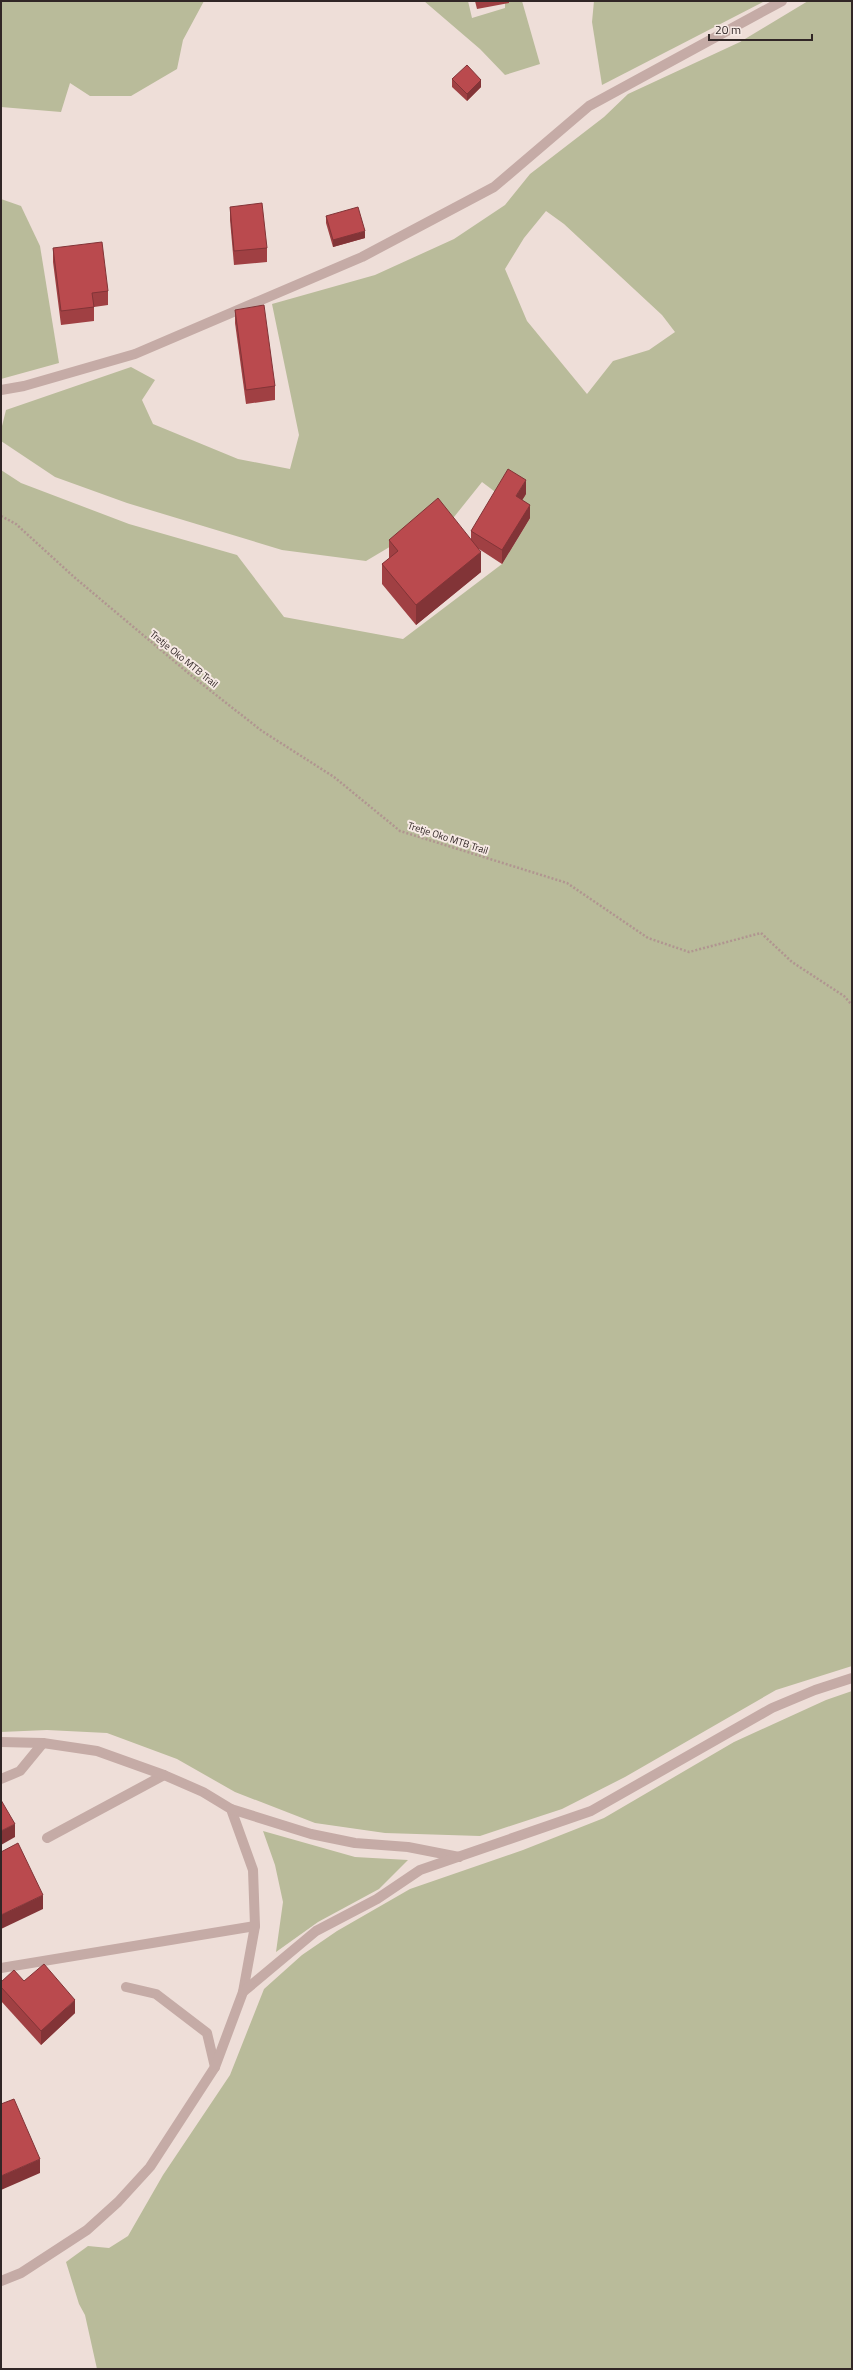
<svg xmlns="http://www.w3.org/2000/svg" width="853" height="2370" font-family="'Titillium Web',sans-serif">
  <style>
    .green { fill: #b9bb9a; fill-rule: evenodd }
    .lines { fill: none; stroke-linecap: round; stroke-linejoin: round }
    .path { stroke: #b09590; stroke-width: 2.5; stroke-dasharray: 2 2; stroke-linecap: butt }
    .lane { stroke: #c5aba6; stroke-width: 10 }
    .street { stroke: #c5aba6; stroke-width: 10 }
    .wall { fill: #a04043 }
    .shaded-wall { fill: #823437 }
    .building { fill: #ba4a4e; stroke: #823437 }
    .labels { text-anchor: middle; dominant-baseline: central; stroke-width: 4; stroke-linejoin: round; paint-order: stroke }
    .street-label { font-size: 10px; fill: #312626; stroke: #f6e9e4 }
  </style>
  <rect width="100%" height="100%" fill="#eeded8"/>
  <g class="green">
    <path d="M 1,1 L 204,1 L 183,40 L 177,69 L 131,96 L 90,96 L 70,83 L 61,112 L 1,107 Z"/>
    <path d="M 424,1 L 468,1 L 472,18 L 505,8 L 505,1 L 522,1 L 540,64 L 505,75 L 480,49 Z"/>
    <path d="M 594,1 L 765,1 L 602,85 L 592,22 Z"/>
    <path d="M 808,1 L 852,1 L 852,1666 L 776,1690 L 625,1777 L 562,1809 L 480,1836 L 385,1833 L 315,1823 L 235,1792 L 177,1759 L 107,1733 L 47,1730 L 1,1732 L 1,470 L 21,483 L 129,524 L 237,555 L 284,617 L 403,639 L 502,564 L 530,518 L 482,482 L 450,522 L 440,517 L 366,561 L 282,550 L 127,503 L 55,477 L 1,441 L 1,430 L 6,410 L 131,367 L 155,380 L 142,400 L 153,424 L 238,459 L 290,469 L 299,435 L 272,304 L 375,275 L 454,239 L 505,205 L 530,174 L 604,117 L 628,94 L 740,42 ZM 546,211 L 564,224 L 662,315 L 675,332 L 649,350 L 613,361 L 587,394 L 527,321 L 505,269 L 524,238 Z"/>
    <path d="M 1,199 L 21,206 L 40,246 L 59,363 L 1,379 Z"/>
    <path d="M 852,1691 L 852,2369 L 97,2369 L 85,2315 L 79,2304 L 66,2262 L 88,2246 L 109,2248 L 128,2236 L 163,2175 L 230,2075 L 264,1989 L 302,1955 L 337,1931 L 410,1889 L 523,1850 L 604,1818 L 734,1742 L 826,1700 Z"/>
    <path d="M 263,1831 L 355,1857 L 408,1860 L 379,1889 L 318,1922 L 276,1952 L 283,1902 L 275,1865 Z"/>
  </g>
  <g class="lines">
    <path class="path" d="M 1,516 L 16,524 L 74,577 L 193,677 L 262,731 L 334,777 L 400,831 L 567,883 L 648,938 L 689,952 L 761,933 L 792,962 L 844,996 L 852,1005"/>
    <g class="lane">
      <path d="M 1,1779 L 20,1771 L 43,1743"/>
      <path d="M 47,1838 L 164,1775"/>
      <path d="M 1,1968 L 255,1926"/>
      <path d="M 126,1987 L 156,1994 L 207,2033 L 215,2067"/>
    </g>
    <g class="street">
      <path d="M 1,390 L 24,386 L 135,354 L 362,257 L 494,187 L 589,106 L 782,1"/>
      <path d="M 1,1742 L 43,1743 L 97,1751 L 164,1775 L 203,1792 L 231,1809 L 253,1870 L 255,1926 L 243,1992 L 215,2067 L 150,2167 L 118,2202 L 87,2230 L 21,2273 L 1,2281"/>
      <path d="M 231,1809 L 311,1834 L 355,1843 L 408,1847 L 459,1857"/>
      <path d="M 243,1992 L 316,1931 L 377,1899 L 420,1870 L 591,1811 L 772,1708 L 815,1690 L 852,1678"/>
    </g>
  </g>
  <g class="wall">
    <path d="M 475,1 L 509,1 L 509,3 L 477,9 Z"/>
    <path d="M 452,79 L 481,87 L 467,101 L 452,87 Z"/>
    <path d="M 230,207 L 267,248 L 267,262 L 234,265 L 230,220 Z"/>
    <path d="M 326,216 L 365,238 L 333,247 L 326,223 Z"/>
    <path d="M 53,248 L 108,291 L 108,305 L 94,307 L 94,321 L 61,325 L 53,262 Z"/>
    <path d="M 235,310 L 275,386 L 275,400 L 246,404 L 235,323 Z"/>
    <path d="M 526,494 L 522,500 L 530,518 L 502,564 L 479,549 L 481,572 L 416,625 L 382,584 L 382,564 L 389,559 L 389,540 L 471,539 L 471,531 Z"/>
    <path d="M 24,1981 L 75,2013 L 41,2045 L 1,2001 L 1,1982 Z"/>
  </g>
  <g class="shaded-wall">
    <path d="M 481,80 L 481,87 L 467,101 L 467,94 Z"/>
    <path d="M 365,231 L 365,238 L 333,247 L 333,240 Z"/>
    <path d="M 526,480 L 526,494 L 516,510 L 516,496 Z"/>
    <path d="M 530,505 L 530,518 L 502,564 L 502,550 Z"/>
    <path d="M 481,552 L 481,572 L 416,625 L 416,605 Z"/>
    <path d="M 15,1824 L 15,1837 L 1,1845 L 1,1831 Z"/>
    <path d="M 43,1895 L 43,1909 L 1,1929 L 1,1915 Z"/>
    <path d="M 75,2000 L 75,2013 L 41,2045 L 41,2031 Z"/>
    <path d="M 40,2159 L 40,2173 L 1,2190 L 1,2176 Z"/>
  </g>
  <g class="building">
    <path d="M 467,65 L 481,80 L 467,94 L 452,79 Z"/>
    <path d="M 262,203 L 267,248 L 234,251 L 230,207 Z"/>
    <path d="M 358,207 L 365,231 L 333,240 L 326,216 Z"/>
    <path d="M 102,242 L 108,291 L 92,293 L 94,307 L 61,311 L 53,248 Z"/>
    <path d="M 264,305 L 275,386 L 246,390 L 235,310 Z"/>
    <path d="M 508,469 L 526,480 L 516,496 L 530,505 L 502,550 L 471,531 Z"/>
    <path d="M 438,498 L 481,552 L 416,605 L 382,564 L 398,551 L 389,540 Z"/>
    <path d="M 1,1800 L 15,1824 L 1,1831 Z"/>
    <path d="M 18,1843 L 43,1895 L 1,1915 L 1,1852 Z"/>
    <path d="M 44,1964 L 75,2000 L 41,2031 L 1,1987 L 1,1982 L 14,1970 L 24,1981 Z"/>
    <path d="M 14,2099 L 40,2159 L 1,2176 L 1,2104 Z"/>
  </g>
  <g class="labels">
    <g class="street-label">
      <text transform="translate(184 659) rotate(39)">Tretje Oko MTB Trail</text>
      <text transform="translate(448 838) rotate(18)">Tretje Oko MTB Trail</text>
    </g>
  </g>
  <rect width="853" height="2370" fill="none" stroke="#312626" stroke-width="4"/>
  <path d="M709 34v6h103v-6" fill="none" stroke="#312626" stroke-width="2"/>
  <text x="715" y="34" font-size="12" fill="#312626" stroke="#f6e9e4" stroke-width="3" paint-order="stroke">20 m</text>
</svg>
